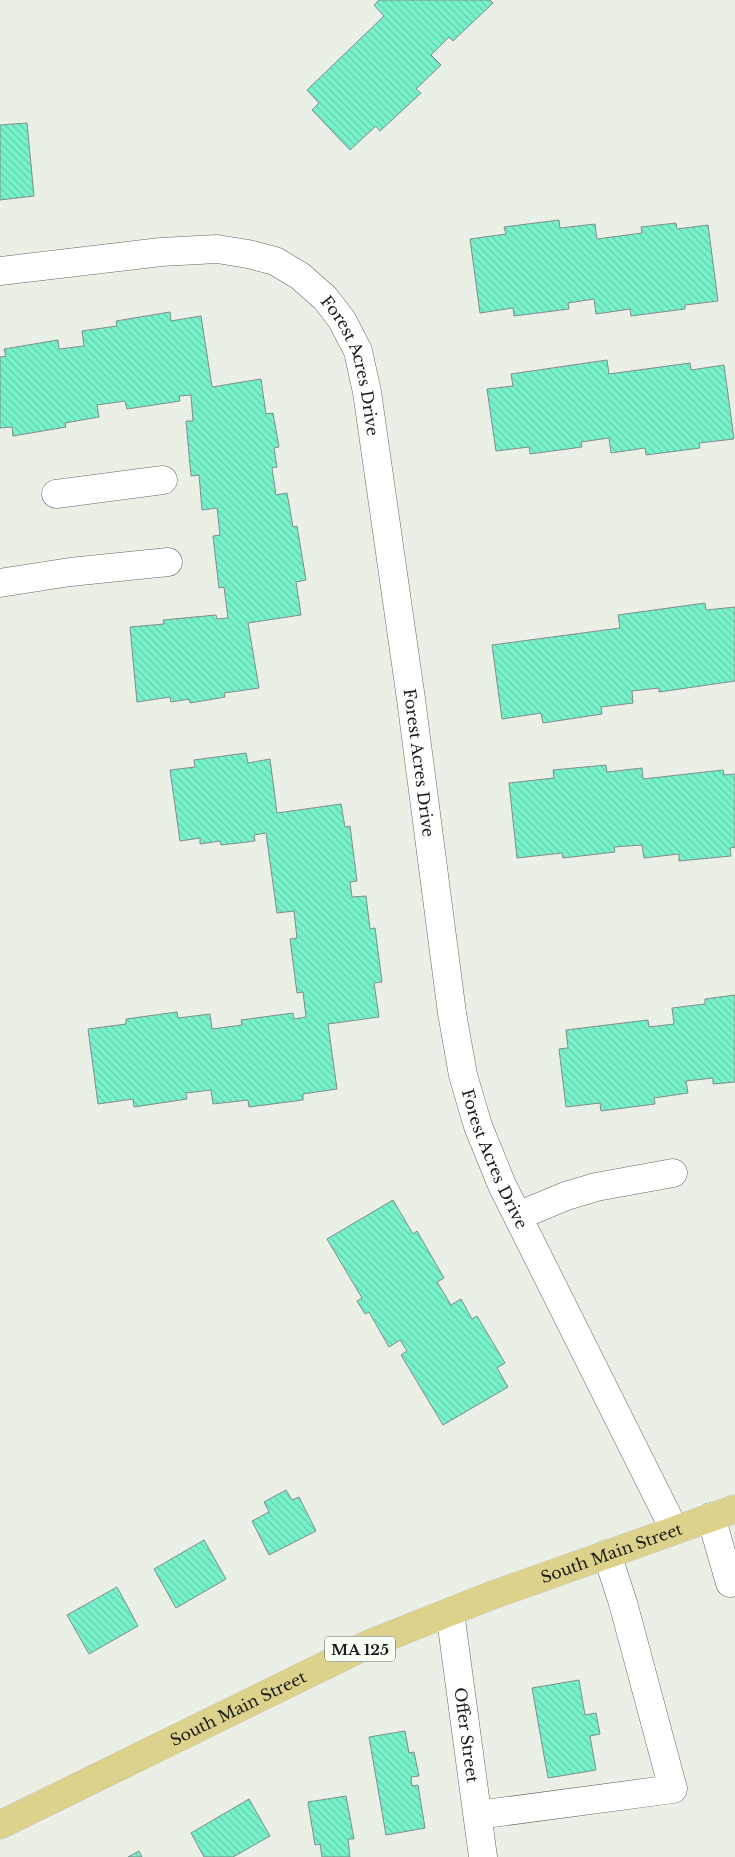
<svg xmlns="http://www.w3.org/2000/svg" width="735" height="1857" font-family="'Libre Baskerville',serif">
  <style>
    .building { fill: url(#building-back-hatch); stroke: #828d89 }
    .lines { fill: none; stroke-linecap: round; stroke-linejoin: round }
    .minor-casing { stroke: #636960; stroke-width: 29 }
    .major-casing { stroke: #cccdcc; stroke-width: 29 }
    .minor { stroke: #fff; stroke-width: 28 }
    .major { stroke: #ddd28b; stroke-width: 28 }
    .labels { text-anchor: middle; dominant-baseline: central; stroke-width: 4; stroke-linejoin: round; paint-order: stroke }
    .shield { fill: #f7fef3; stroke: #5c5f5a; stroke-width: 1 }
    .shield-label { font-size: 15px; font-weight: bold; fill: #191b18 }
    .street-label { font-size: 16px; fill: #191b18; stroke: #f7fef3 }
  </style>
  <defs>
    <pattern id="building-back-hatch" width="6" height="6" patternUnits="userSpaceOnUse" patternTransform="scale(1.25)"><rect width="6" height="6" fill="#77f2ca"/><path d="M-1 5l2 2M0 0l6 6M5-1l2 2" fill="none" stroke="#66cfad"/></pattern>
  </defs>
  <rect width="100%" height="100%" fill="#eaf0e6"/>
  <g class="building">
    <path d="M 379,0 L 490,0 L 493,3 L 453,41 L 449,37 L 431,55 L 441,65 L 416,89 L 421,93 L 380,131 L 376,126 L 350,150 L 312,110 L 319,103 L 307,90 L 384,16 L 374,5 Z"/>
    <path d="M 27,123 L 34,196 L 0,200 L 0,125 Z"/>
    <path d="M 559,220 L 560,228 L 595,224 L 597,239 L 642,233 L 641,227 L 676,223 L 677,229 L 708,225 L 718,301 L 685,305 L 685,309 L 631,316 L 630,309 L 596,314 L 594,299 L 568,303 L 569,309 L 514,316 L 513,308 L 480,313 L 470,239 L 506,234 L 504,227 Z"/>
    <path d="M 170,312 L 171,321 L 201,316 L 212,387 L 261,379 L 266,414 L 273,413 L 279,447 L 274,448 L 277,467 L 272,468 L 276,495 L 287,493 L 293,527 L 297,526 L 306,580 L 296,582 L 301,615 L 248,623 L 259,688 L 224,693 L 225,697 L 190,703 L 189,699 L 171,702 L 170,697 L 137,702 L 130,627 L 164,624 L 163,620 L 216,615 L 217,619 L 228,618 L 224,587 L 219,588 L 213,536 L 220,535 L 217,508 L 202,510 L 199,475 L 191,476 L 186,421 L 193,421 L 191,395 L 179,396 L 180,401 L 127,409 L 125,401 L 97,405 L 99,417 L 65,423 L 66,427 L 13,436 L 12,427 L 0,428 L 0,357 L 6,356 L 4,349 L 58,340 L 59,349 L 84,346 L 82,331 L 117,326 L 116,321 Z"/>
    <path d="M 607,360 L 609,374 L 690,363 L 691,370 L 724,365 L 734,439 L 699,443 L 700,448 L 646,455 L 645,448 L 611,453 L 609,438 L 581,442 L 582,447 L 530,454 L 529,447 L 496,451 L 487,389 L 513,386 L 511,374 Z"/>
    <path d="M 705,603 L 706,610 L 735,607 L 735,681 L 659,692 L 659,688 L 632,691 L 633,703 L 601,707 L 602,714 L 543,723 L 541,713 L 502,719 L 492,645 L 620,628 L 618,615 Z"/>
    <path d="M 246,753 L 248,763 L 270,759 L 277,813 L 341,804 L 345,827 L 350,826 L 357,881 L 350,882 L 352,897 L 366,896 L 370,929 L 375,928 L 382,982 L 374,983 L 379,1017 L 328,1024 L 337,1089 L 303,1094 L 303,1100 L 249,1107 L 248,1100 L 213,1104 L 211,1090 L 186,1093 L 187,1099 L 134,1107 L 133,1099 L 98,1104 L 88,1029 L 126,1024 L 126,1019 L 177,1012 L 178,1018 L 210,1014 L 212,1029 L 242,1025 L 241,1020 L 293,1013 L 294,1019 L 306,1017 L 303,992 L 297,993 L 290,939 L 297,938 L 294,911 L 277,913 L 266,833 L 254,835 L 255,841 L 221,845 L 220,841 L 200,844 L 200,838 L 180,841 L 170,770 L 195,767 L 194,760 Z"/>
    <path d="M 606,765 L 607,772 L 642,768 L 643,779 L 723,770 L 724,775 L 735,774 L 735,847 L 730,848 L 731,856 L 679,861 L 679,854 L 644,858 L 642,845 L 614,847 L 615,852 L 563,858 L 562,853 L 517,858 L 509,783 L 554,778 L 553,770 Z"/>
    <path d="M 735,995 L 735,1082 L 713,1084 L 713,1078 L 686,1081 L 688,1093 L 654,1098 L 655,1104 L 601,1111 L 600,1103 L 566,1107 L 559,1049 L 568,1048 L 566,1030 L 648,1020 L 649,1027 L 674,1024 L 672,1008 L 705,1004 L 705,999 Z"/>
    <path d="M 393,1200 L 413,1234 L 417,1231 L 444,1278 L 437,1282 L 451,1305 L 461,1299 L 472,1319 L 477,1316 L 505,1363 L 497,1368 L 508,1387 L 443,1425 L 401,1355 L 407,1351 L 400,1340 L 389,1347 L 369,1312 L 365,1314 L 357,1301 L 362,1298 L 327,1239 Z"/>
    <path d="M 286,1490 L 292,1500 L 299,1497 L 316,1531 L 269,1555 L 252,1521 L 269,1512 L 264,1502 Z"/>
    <path d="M 204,1540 L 226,1579 L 176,1608 L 154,1569 Z"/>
    <path d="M 117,1587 L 138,1626 L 89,1654 L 67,1615 Z"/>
    <path d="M 579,1680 L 585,1715 L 596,1713 L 600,1734 L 590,1736 L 596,1770 L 548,1778 L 532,1688 Z"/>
    <path d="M 405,1731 L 409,1753 L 414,1752 L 419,1776 L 411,1777 L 412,1786 L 418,1785 L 425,1828 L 386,1835 L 369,1737 Z"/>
    <path d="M 346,1796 L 354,1839 L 348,1839 L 350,1857 L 322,1857 L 320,1844 L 315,1845 L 308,1802 Z"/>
    <path d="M 249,1799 L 270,1836 L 233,1857 L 204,1857 L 191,1833 Z"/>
    <path d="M 139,1851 L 142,1857 L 128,1857 Z"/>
  </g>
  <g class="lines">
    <defs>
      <g id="minor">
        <path id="s1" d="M 0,271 L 161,252 L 217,249 L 248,254 L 275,261 L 300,276 L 325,298 L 342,320 L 358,351 L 367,392 L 411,699 L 452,1013 L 463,1075 L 478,1126 L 502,1185 L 674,1529"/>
        <path d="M 56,494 L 163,480"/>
        <path d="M 0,583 L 70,572 L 168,562"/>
        <path d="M 518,1216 L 566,1196 L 596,1187 L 673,1173"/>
        <path d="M 711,1517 L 730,1583 L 735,1582"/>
        <path id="s2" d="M 450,1612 L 483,1857"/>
        <path d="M 478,1815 L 673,1789 L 623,1603 L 607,1554"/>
      </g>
      <g id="major">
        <path id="s3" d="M 0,1825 L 369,1644 L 490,1596 L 735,1509"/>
      </g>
    </defs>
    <use href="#minor" class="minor-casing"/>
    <use href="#major" class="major-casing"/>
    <use href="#minor" class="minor"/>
    <use href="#major" class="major"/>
  </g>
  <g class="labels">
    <rect class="shield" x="325" y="1636.5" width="70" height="25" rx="4"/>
    <g class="shield-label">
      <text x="360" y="1649">MA 125</text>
    </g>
    <g class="street-label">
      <text stroke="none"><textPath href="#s1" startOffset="414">Forest Acres Drive</textPath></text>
      <text stroke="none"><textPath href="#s1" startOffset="819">Forest Acres Drive</textPath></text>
      <text stroke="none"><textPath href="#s1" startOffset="1224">Forest Acres Drive</textPath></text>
      <text stroke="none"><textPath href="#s3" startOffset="670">South Main Street</textPath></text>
      <text stroke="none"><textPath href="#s3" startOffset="265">South Main Street</textPath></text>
      <text stroke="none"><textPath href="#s2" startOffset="124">Offer Street</textPath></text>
    </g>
  </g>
</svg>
